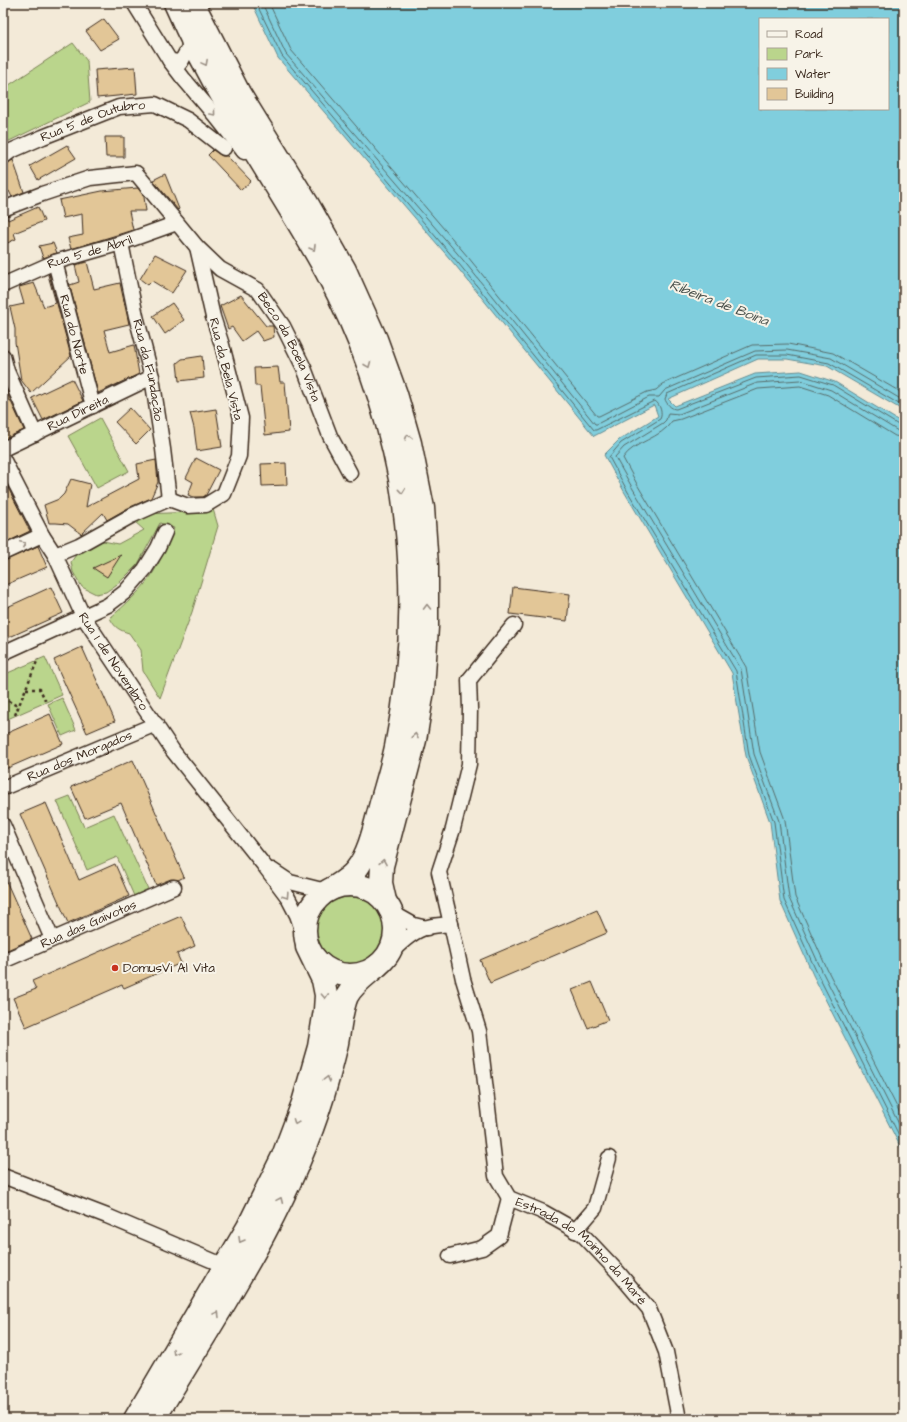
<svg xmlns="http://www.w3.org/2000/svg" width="907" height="1422" font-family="'Architects Daughter',sans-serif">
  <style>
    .green { fill: #bad58c; stroke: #7a8055 }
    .water { fill: #80cedd; stroke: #648c91; fill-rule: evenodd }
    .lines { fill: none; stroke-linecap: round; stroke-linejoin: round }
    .shore { stroke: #576c6a; stroke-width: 1 }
    .building { fill: #e2c697; stroke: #3b2a1e }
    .minor-casing { stroke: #3b2a1e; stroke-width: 17 }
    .primary-casing { stroke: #3b2a1e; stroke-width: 25 }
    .path { stroke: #3b2a1e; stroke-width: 2.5; stroke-dasharray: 3 3; stroke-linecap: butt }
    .minor { stroke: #f7f3e8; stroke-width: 14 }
    .primary { stroke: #f7f3e8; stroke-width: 22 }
    .oneway { stroke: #998e83 }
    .poi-dot { fill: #c8321e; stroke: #f7f3e8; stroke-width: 1.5 }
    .labels { text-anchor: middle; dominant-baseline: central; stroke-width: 4; stroke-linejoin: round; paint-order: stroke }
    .street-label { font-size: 13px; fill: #3b2a1e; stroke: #f7f3e8 }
    .poi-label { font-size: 13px; fill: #3b2a1e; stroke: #f7f3e8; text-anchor: start }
    .water-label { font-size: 14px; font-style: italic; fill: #4c534e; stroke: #f7f3e8 }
  </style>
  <rect width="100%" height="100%" fill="#f3ead8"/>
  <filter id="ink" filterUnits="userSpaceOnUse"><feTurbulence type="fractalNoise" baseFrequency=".025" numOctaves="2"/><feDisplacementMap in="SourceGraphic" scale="8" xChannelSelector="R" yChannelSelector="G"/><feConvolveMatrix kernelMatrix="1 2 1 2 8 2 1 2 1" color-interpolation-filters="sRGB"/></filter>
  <g filter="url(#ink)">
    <g class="green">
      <path d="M 73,43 L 87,61 L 90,102 L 3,144 L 3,89 Z"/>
      <path d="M 100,418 L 129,471 L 97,488 L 68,436 Z"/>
      <path d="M 213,509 L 218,526 L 192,612 L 160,698 L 143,671 L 141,650 L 129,633 C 119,630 115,628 110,618 C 125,605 140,592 151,576 C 161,561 167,544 174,528 L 160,523 L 138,564 L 120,582 L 106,592 L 96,594 L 82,587 L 73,572 L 71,562 L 80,549 L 98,540 L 118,544 L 144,530 L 135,522 L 145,514 L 192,512 Z"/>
      <path d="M 45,657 L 62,695 L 3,721 L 3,675 Z"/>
      <path d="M 62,698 L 76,730 L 62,736 L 48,704 Z"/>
      <path d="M 70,796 L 84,827 L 114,814 L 148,889 L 134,896 L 117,857 L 87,870 L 57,801 Z"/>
      <circle cx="350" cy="934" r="37"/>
    </g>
    <path class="water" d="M 252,3 L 904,3 L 904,411 L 827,366 L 787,359 L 758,359 L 668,399 L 675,406 L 755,374 L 801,371 L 835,382 L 904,424 L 904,1154 L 813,975 L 780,901 L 770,822 L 746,756 L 732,673 L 625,493 L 604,455 L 619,440 L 658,416 L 654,405 L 594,436 L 456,266 L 278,58 ZM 760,19 L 888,19 L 888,109 L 760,109 Z"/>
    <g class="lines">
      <g class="shore">
        <path d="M 256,3 L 282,56 L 459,264 L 594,430 L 596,430 L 652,402 L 655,401 C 660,404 663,414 660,419 L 621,443 L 609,457 L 628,492 L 736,671 L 749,755 L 774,822 L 784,900 L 817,973 L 904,1145"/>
        <path d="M 262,3 L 286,54 L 463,260 L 595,424 L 597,424 L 649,397 L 659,397 L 665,390 L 755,351 L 787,350 L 831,358 L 904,401"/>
        <path d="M 269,3 L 291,50 L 468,257 L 597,416 L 599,416 L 647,392 L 656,390 L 663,384 L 752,345 L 788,344 L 833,353 L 904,394"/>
        <path d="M 904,407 L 829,363 L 787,355 L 756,355 L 667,394 L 665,399 C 666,403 671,409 676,409 L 756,378 L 801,375 L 833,385 L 900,426 L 904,427"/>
        <path d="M 904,432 L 898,431 L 831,390 L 800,380 L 757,383 L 679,414 L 668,413 L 666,420 L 663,423 L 624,447 L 615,457 L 633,489 L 741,669 L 754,754 L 779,821 L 789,898 L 822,971 L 904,1134"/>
        <path d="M 904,438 L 895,436 L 828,395 L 800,386 L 758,389 L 681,419 L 672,421 C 661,439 634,441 623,458 L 638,486 L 746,667 L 760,752 L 785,820 L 795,897 L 827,969 L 904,1121"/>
      </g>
    </g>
    <g class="building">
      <path d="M 104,19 L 119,39 L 100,50 L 86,31 Z"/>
      <path d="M 135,67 L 137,94 L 97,98 L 95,70 Z"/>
      <path d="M 105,137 L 124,137 L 124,157 L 106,157 Z"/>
      <path d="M 67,145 L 76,158 L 38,180 L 30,166 Z"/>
      <path d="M 213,150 L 222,156 L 227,156 L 251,181 L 241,190 L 208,155 Z"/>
      <path d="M 13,160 L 24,192 L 12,197 L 9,191 L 3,193 L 3,165 Z"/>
      <path d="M 165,174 L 179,209 L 178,210 L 153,180 Z"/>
      <path d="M 138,188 L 144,197 L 146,211 L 129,211 L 133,230 L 71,249 L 68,238 L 83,235 L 82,214 L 63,218 L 59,200 L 102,191 Z"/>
      <path d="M 38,207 L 44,221 L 14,233 L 16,239 L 3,245 L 3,217 L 7,217 L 8,220 Z"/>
      <path d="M 53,243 L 57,253 L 43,258 L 39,246 Z"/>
      <path d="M 155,254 L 187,270 L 172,293 L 152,281 L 148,285 L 140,279 Z"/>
      <path d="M 87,262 L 94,289 L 120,283 L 129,324 L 104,330 L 110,352 L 134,345 L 139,374 L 98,393 L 69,283 L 70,285 L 79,282 L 75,265 Z"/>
      <path d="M 49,274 L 71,356 L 31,393 L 21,380 L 15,342 L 15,329 L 10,307 L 24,304 L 19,287 L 34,283 L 44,307 L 56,303 L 48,275 Z"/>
      <path d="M 241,295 L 266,326 L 273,326 L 274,337 L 263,341 L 256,331 L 242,341 L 232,327 L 228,329 L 220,306 Z"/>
      <path d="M 172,303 L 184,320 L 165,334 L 153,316 Z"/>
      <path d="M 202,356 L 204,378 L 179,381 L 177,363 L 182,359 Z"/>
      <path d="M 278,367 L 280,382 L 285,382 L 289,432 L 265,435 L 260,386 L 255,386 L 254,368 Z"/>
      <path d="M 72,379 L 83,401 L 43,420 L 32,398 Z"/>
      <path d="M 3,384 L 24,430 L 3,440 Z"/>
      <path d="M 130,408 L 150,430 L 136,444 L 115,422 Z"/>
      <path d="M 216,409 L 222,447 L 197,451 L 194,428 L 190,413 Z"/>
      <path d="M 196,458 L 219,470 L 206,495 L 203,497 L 193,497 L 188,495 L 193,482 L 186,478 Z"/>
      <path d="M 156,460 L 158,482 L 151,498 L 128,508 L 107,520 L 103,513 L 81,534 L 68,524 L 56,523 L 49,523 L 44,505 L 59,499 L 64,494 L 71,479 L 90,484 L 86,507 L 139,479 L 137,464 Z"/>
      <path d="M 286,463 L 287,485 L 262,486 L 261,464 Z"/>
      <path d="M 3,478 L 30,531 L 3,544 Z"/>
      <path d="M 38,546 L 47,567 L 3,586 L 3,561 Z"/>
      <path d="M 121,555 L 107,577 L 93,568 Z"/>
      <path d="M 51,587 L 63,613 L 3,640 L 3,609 Z"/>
      <path d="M 513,587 L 570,594 L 567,621 L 510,614 Z"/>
      <path d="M 82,647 L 115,721 L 87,733 L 54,660 Z"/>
      <path d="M 50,714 L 63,744 L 3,770 L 3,735 Z"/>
      <path d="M 133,760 L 184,877 L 178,880 L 171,879 L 156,885 L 121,803 L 85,818 L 71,787 Z"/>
      <path d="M 46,803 L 79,880 L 115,864 L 129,896 L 68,923 L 20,814 Z"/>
      <path d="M 3,874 L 32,939 L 5,951 L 3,945 Z"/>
      <path d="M 597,910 L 607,933 L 490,983 L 480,960 Z"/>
      <path d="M 181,916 L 195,946 L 177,954 L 181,963 L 124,988 L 122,985 L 26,1027 L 13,998 L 36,989 L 32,981 Z"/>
      <path d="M 592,982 L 608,1020 L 588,1028 L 572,990 Z"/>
    </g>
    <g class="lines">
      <defs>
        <g id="minor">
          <path d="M 134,3 L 170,61 L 183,78 L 218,119 L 244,152"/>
          <path d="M 170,61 L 181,62 L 189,47 L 188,35"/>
          <path id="s1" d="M 3,157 L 11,151 L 43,137 L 119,107 L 155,104 L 188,120 L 224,148"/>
          <path id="s2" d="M 3,209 L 42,194 L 90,178 L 136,173 L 197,247 L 220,269 L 258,290 L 283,326 L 304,368 L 330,436 L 350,473"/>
          <path id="s3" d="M 121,243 L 136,316 L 152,377 L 163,449 L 169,499"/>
          <path id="s4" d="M 55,262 L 93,406"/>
          <path id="s5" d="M 3,285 L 55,262 L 121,243 L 177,223"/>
          <path d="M 3,356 L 7,371 L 35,434"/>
          <path id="s6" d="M 3,449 L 152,377"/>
          <path id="s7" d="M 3,459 L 42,535 L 55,555 L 83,616 L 173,751 L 263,864 L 287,896 L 297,915 L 305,938"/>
          <path d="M 3,553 L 42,535"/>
          <path d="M 55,555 L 79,545 L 131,516 L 169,499 L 188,506 L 206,505 L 224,494 L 239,456 L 241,418 L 222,345 L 213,317 L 197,247"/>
          <path d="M 3,653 L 108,605 L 125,592 L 145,569 L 158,548 L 165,532"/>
          <path id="s8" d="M 3,788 L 156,724"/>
          <path d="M 3,825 L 52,939"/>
          <path d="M 272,870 L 290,882 L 326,891"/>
          <path d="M 391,912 L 414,925 L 427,928"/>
          <path d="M 451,924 L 439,872 L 453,829 L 469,764 L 470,709 L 469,680 L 514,625"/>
          <path id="s9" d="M 388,955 C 400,944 412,931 428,927 C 435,925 443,925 451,924 L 463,979 L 479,1031 L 496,1176 L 509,1198 L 543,1212 L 582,1234 L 617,1271 L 649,1309 L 666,1352 L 679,1419"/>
          <path id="s10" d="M 3,961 L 174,887"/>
          <path d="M 3,1176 L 107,1216 L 225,1266"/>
          <path d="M 575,1231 L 595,1208 L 609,1158"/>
          <path d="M 450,1256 L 482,1248 L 499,1236 L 509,1198"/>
        </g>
        <g id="primary">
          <path d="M 175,3 C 191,40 210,76 230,110 C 261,164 296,216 326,271 C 361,336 386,408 400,479 C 403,493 404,508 406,522 C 414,597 411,674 396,747 C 392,766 386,785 381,803 C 375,825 370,852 356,870 C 350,878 341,883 333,888"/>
          <path d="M 193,3 L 239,93 L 307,203 L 345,270 L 376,339 L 396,394 L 410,443 L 423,508 L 427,566 L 427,627 L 423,690 L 415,740 L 382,866 L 381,883 L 385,901"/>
          <circle cx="350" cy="930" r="45"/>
          <path d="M 135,1419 L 248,1227 L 283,1156 L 303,1103 L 319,1047 L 325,1010 L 326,995 L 323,980 L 307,947"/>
          <path d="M 154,1419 C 216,1316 288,1211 323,1096 C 328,1078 333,1061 337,1043 C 340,1028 341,1010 347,996 C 354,983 367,975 377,966"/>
        </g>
      </defs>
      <use href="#minor" class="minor-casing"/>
      <use href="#primary" class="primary-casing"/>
      <g class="path">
        <path d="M 26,689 L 40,689 L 46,702"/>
        <path d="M 3,698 L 19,707"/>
        <path d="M 15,715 L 38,659"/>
      </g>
      <use href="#minor" class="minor"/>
      <use href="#primary" class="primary"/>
    </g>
    <defs><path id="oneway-chevron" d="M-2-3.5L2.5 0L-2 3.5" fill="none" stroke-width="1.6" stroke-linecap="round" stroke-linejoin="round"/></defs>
    <g class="oneway">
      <use href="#oneway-chevron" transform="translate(205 63) rotate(62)"/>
      <use href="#oneway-chevron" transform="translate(213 113) rotate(50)"/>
      <use href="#oneway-chevron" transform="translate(313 248) rotate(60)"/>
      <use href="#oneway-chevron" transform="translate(368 365) rotate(68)"/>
      <use href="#oneway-chevron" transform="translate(408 437) rotate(-106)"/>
      <use href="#oneway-chevron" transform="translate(402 491) rotate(84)"/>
      <use href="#oneway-chevron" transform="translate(23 544) rotate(-25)"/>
      <use href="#oneway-chevron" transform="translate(427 607) rotate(-91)"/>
      <use href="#oneway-chevron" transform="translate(415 736) rotate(-80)"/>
      <use href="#oneway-chevron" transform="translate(383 862) rotate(-80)"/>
      <use href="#oneway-chevron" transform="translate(286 896) rotate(57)"/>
      <use href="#oneway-chevron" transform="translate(325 996) rotate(87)"/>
      <use href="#oneway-chevron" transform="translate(327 1079) rotate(-75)"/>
      <use href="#oneway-chevron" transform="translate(296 1122) rotate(111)"/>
      <use href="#oneway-chevron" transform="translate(280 1200) rotate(-66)"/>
      <use href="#oneway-chevron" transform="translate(241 1240) rotate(120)"/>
      <use href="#oneway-chevron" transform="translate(217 1314) rotate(-59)"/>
      <use href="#oneway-chevron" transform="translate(175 1352) rotate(120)"/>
    </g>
  </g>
  <circle class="poi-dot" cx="115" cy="968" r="4"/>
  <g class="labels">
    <g class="street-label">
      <text stroke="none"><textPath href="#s1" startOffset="98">Rua 5 de Outubro</textPath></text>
      <text stroke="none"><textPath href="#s5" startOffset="93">Rua 5 de Abril</textPath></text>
      <text stroke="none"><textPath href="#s4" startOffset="75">Rua do Norte</textPath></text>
      <text stroke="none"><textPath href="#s2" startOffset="375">Beco da Boela Vista</textPath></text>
      <text transform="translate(226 369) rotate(76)">Rua da Bela Vista</text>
      <text stroke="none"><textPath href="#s3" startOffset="130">Rua da Fundação</textPath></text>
      <text stroke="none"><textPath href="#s6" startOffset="83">Rua Direita</textPath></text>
      <text stroke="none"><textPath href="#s7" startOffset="231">Rua 1 de Novembro</textPath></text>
      <text stroke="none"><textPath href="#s8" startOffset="83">Rua dos Morgados</textPath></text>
      <text stroke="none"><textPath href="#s10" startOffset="93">Rua das Gaivotas</textPath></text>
      <text stroke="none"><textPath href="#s9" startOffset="446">Estrada do Moinho da Maré</textPath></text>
    </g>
    <g class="poi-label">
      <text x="123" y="968">DomusVi Al Vita</text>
    </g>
    <g class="water-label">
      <text transform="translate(719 303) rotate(21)">Ribeira de Boina</text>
    </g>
  </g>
  <rect width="907" height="1422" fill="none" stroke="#f7f3e8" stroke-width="16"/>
  <rect x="8" y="8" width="891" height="1406" fill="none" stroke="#3b2a1e" stroke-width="1.5" filter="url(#ink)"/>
  <rect x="759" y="18" width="130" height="92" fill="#f7f3e8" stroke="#aca397"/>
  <rect x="767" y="31" width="20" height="6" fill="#f7f3e8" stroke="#aca397"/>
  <text x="795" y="38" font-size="12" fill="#3b2a1e">Road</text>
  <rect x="767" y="48" width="20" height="12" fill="#bad58c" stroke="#aca397"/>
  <text x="795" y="58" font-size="12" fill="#3b2a1e">Park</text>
  <rect x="767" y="68" width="20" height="12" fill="#80cedd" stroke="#aca397"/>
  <text x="795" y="78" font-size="12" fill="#3b2a1e">Water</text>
  <rect x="767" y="88" width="20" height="12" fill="#e2c697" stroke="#aca397"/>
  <text x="795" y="98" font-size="12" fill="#3b2a1e">Building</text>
</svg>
